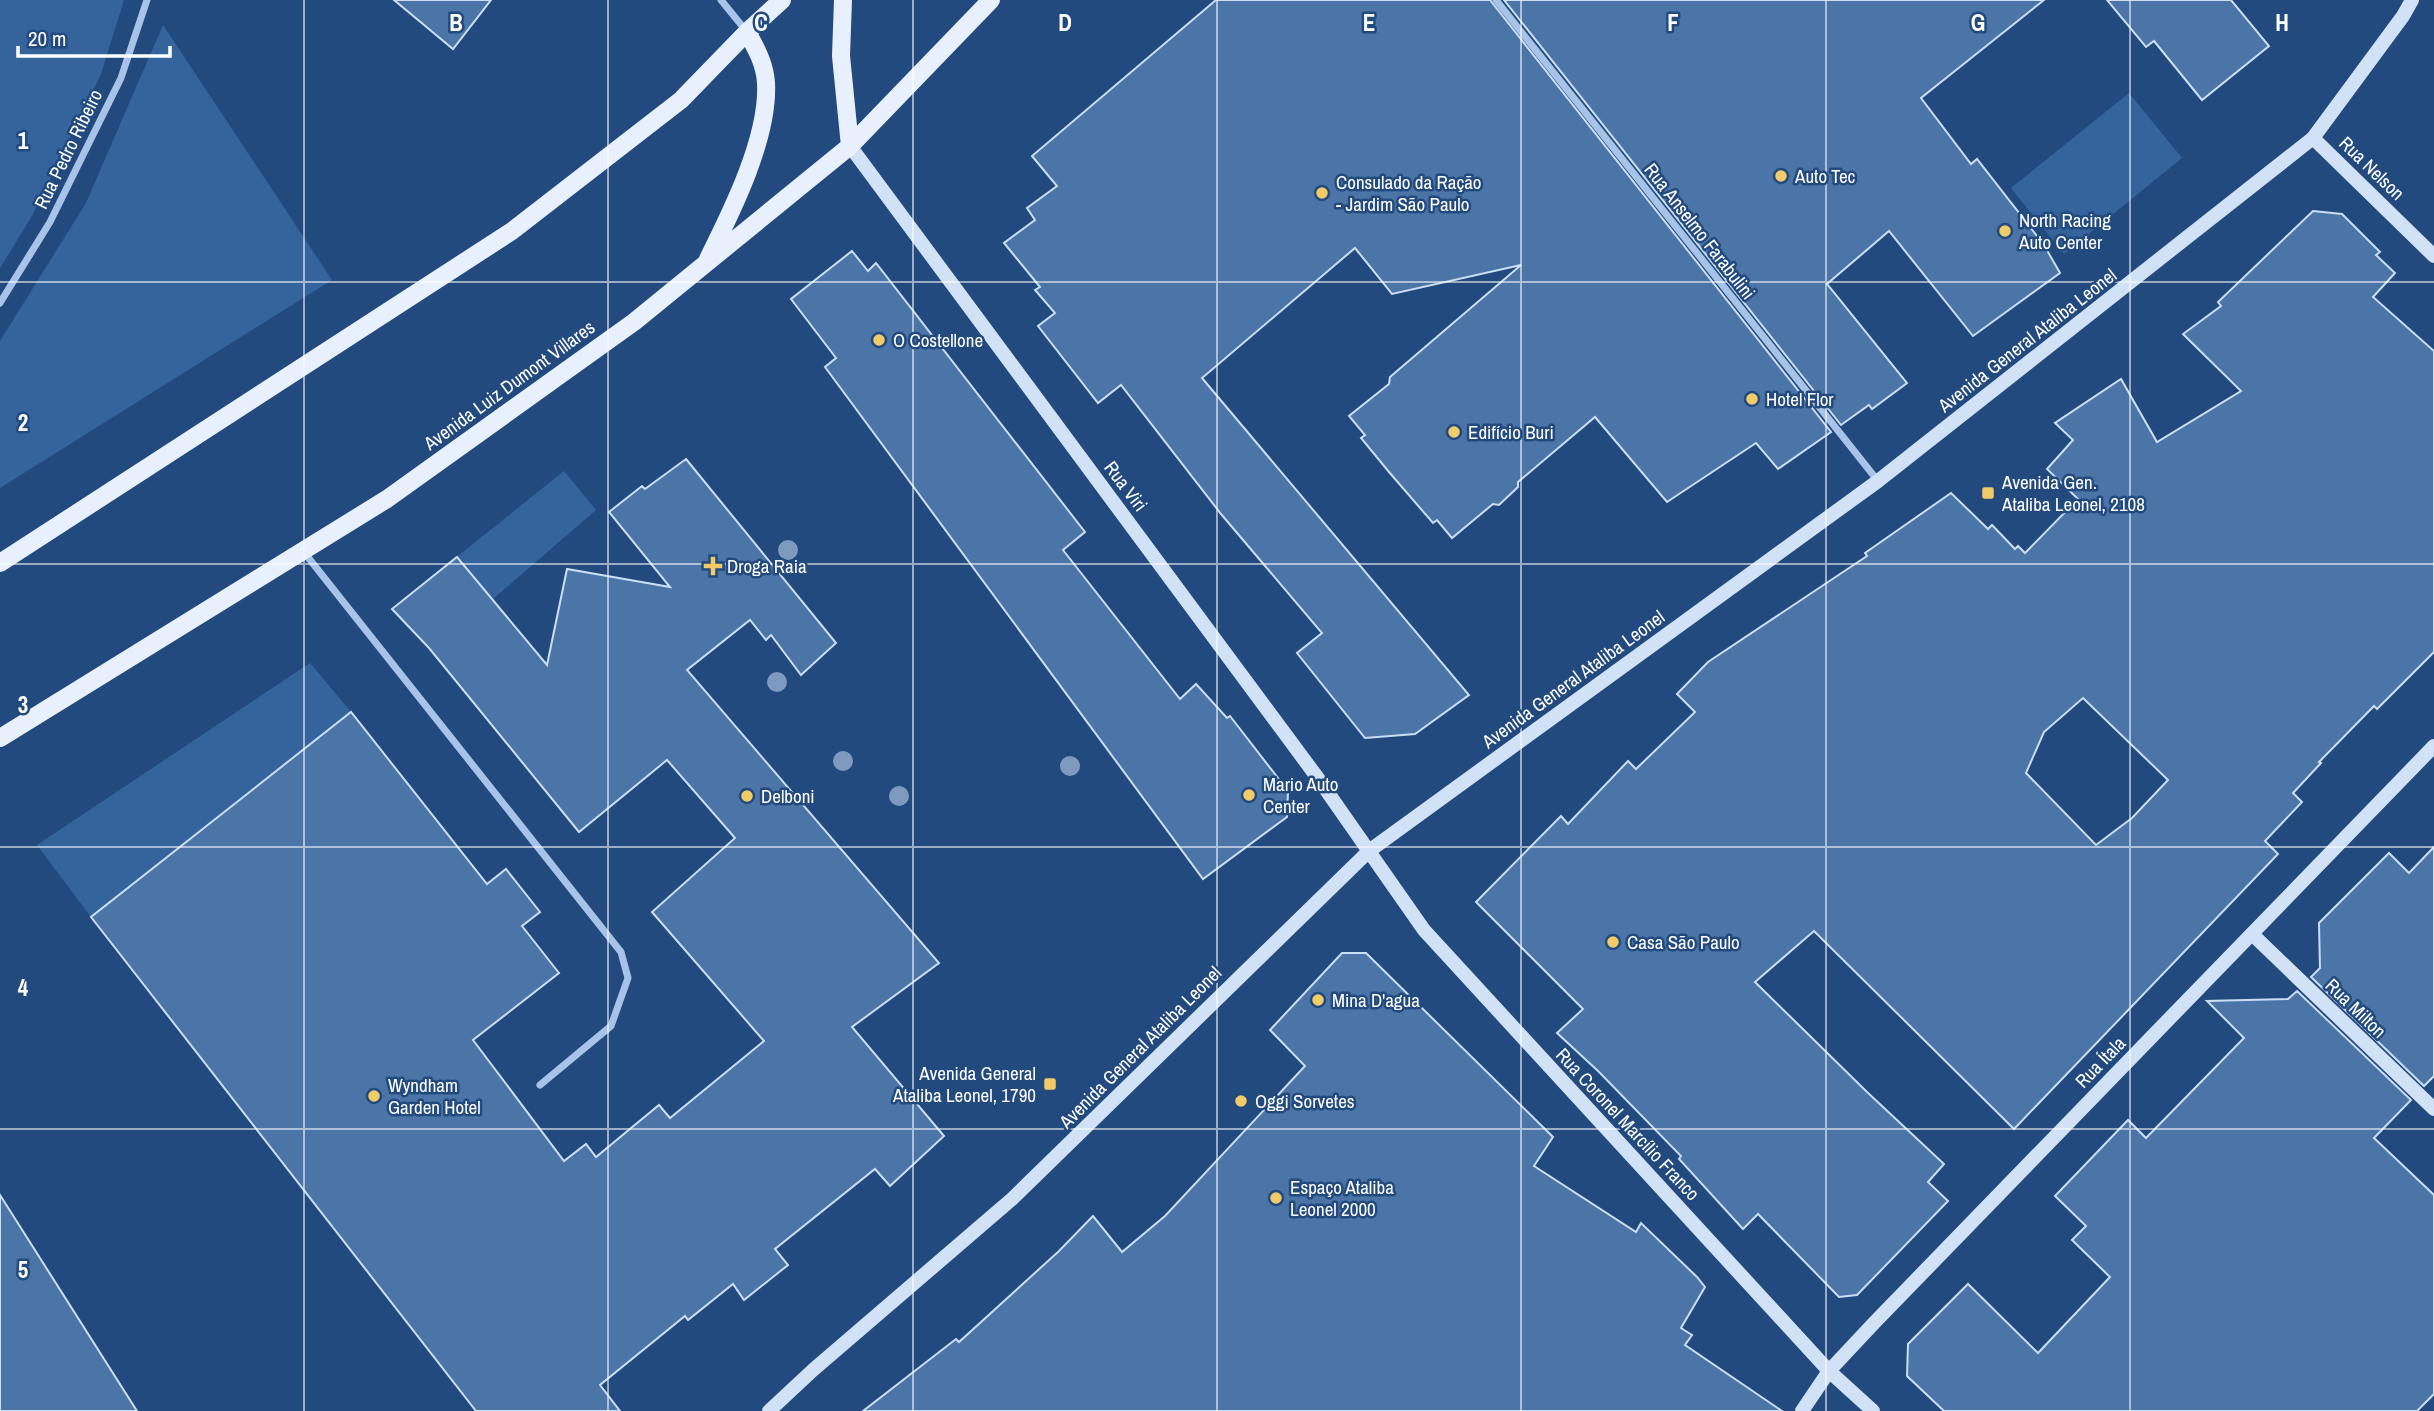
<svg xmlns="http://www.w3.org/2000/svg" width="2434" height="1411" font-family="'Archivo Narrow',sans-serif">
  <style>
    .green { fill: #35649c }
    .building { fill: #4b74a7; stroke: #cadef5; stroke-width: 2; fill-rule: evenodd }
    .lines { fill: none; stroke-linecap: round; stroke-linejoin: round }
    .street { stroke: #a7c3e7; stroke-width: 7 }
    .secondary { stroke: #d1e1f6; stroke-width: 14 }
    .primary { stroke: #e8f0fd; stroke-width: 18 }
    .tree { fill: #7e9bbf }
    .grid { fill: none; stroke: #fff; stroke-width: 2; stroke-opacity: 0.55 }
    .poi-dot { fill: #f2cb69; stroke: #224a7e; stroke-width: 2.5 }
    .labels { text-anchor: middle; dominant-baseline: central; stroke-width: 5; stroke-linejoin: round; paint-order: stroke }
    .street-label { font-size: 19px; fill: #fff; stroke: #224a7e }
    .poi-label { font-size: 19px; fill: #fff; stroke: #224a7e; text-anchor: start }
    .grid-label { font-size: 23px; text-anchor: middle; font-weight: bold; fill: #fff; stroke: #224a7e; stroke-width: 5; stroke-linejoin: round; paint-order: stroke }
  </style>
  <rect width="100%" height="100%" fill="#224a7e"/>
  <g class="green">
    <path d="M 0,0 L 124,0 L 101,74 L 32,216 L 0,268 Z"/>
    <path d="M 163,25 L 332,280 L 0,488 L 0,341 L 86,203 Z"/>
    <path d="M 2129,93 L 2182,158 L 2064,254 L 2011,188 Z"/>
    <path d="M 564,471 L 596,510 L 493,599 L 458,556 Z"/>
    <path d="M 310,663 L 351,712 L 91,917 L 37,845 Z"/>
  </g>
  <g class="building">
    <path d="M 394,0 L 491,0 L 453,49 Z"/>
    <path d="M 1216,0 L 1490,0 L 1831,432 L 1778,469 L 1756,443 L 1667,502 L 1595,417 L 1518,482 L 1518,487 L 1499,505 L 1493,504 L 1452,538 L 1437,520 L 1433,523 L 1389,472 L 1361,438 L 1365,435 L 1349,416 L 1389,384 L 1390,377 L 1521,265 L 1392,294 L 1355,248 L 1202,378 L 1469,695 L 1415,734 L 1365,738 L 1297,653 L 1322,633 L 1221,514 L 1121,385 L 1098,403 L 1038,326 L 1055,313 L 1035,290 L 1040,287 L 1004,243 L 1035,220 L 1027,208 L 1057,186 L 1032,156 Z"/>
    <path d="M 1504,0 L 2044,0 L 1921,98 L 1971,164 L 1977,159 L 2044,245 L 2060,273 L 1973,336 L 1889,231 L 1827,284 L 1907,383 L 1872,409 L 1869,405 L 1841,425 Z"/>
    <path d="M 2107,0 L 2231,0 L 2269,46 L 2202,100 L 2154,41 L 2146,47 Z"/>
    <path d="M 2313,211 L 2342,214 L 2380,252 L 2376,255 L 2395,273 L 2373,297 L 2434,351 L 2434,652 L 2377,709 L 2374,706 L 2319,762 L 2321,763 L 2293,793 L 2302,802 L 2265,841 L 2278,854 L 2014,1129 L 1814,931 L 1755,982 L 1867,1092 L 1944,1164 L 1928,1182 L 1948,1201 L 1857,1295 L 1839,1297 L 1758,1214 L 1743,1229 L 1679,1159 L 1681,1156 L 1598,1071 L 1557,1033 L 1583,1009 L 1476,902 L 1561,816 L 1568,824 L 1628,761 L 1636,769 L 1695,712 L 1677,694 L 1708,662 L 1867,556 L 1865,553 L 1951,493 L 1988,529 L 1992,525 L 2015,549 L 2018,546 L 2025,553 L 2078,499 L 2047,469 L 2073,440 L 2055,423 L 2121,379 L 2157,442 L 2241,391 L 2183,334 L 2221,306 L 2218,302 ZM 2083,698 L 2168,780 L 2132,818 L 2096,845 L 2026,773 L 2044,732 Z"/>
    <path d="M 852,251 L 868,271 L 876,263 L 1085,532 L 1063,550 L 1180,699 L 1196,684 L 1227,718 L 1230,716 L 1288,791 L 1287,817 L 1203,879 L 825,367 L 836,358 L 791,299 Z"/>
    <path d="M 686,459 L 836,643 L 801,675 L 771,635 L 766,640 L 750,620 L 687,670 L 939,963 L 852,1027 L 944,1136 L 890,1186 L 875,1169 L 775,1249 L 788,1265 L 744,1300 L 733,1284 L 688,1320 L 685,1316 L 600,1385 L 620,1411 L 476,1411 L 91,917 L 351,712 L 487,884 L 506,869 L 540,912 L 522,926 L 559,973 L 473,1040 L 564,1161 L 586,1144 L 596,1157 L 659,1105 L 670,1118 L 764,1041 L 652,912 L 735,838 L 667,760 L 579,832 L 429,648 L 392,609 L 457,557 L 547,665 L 567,569 L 670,587 L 609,512 L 642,486 L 645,489 Z"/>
    <path d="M 2434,847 L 2434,1076 L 2424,1086 L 2311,977 L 2320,968 L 2319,923 L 2389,853 L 2409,873 Z"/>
    <path d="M 1342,953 L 1366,953 L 1553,1137 L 1534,1166 L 1636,1232 L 1641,1223 L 1697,1277 L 1705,1287 L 1681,1328 L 1692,1335 L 1685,1345 L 1782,1411 L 863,1411 L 956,1339 L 959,1342 L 1059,1251 L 1093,1216 L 1122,1252 L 1165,1216 L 1305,1066 L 1270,1030 Z"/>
    <path d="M 2297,991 L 2411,1100 L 2374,1138 L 2434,1195 L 2434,1394 L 2417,1411 L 1944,1411 L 1907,1376 L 1908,1344 L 1968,1284 L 2038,1353 L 2110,1277 L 2072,1240 L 2086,1226 L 2055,1196 L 2128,1120 L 2146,1138 L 2244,1038 L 2207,1001 L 2288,999 Z"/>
    <path d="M 0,1195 L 137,1411 L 0,1411 Z"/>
  </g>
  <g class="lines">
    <g class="street">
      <path d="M 721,0 L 747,32"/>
      <path d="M 1496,0 L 1878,481"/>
      <path d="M 0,303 L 50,222 L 121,78 L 147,0"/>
      <path d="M 303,551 L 621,952 L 628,978 L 611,1026 L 540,1085"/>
    </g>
    <g class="secondary">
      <path d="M 2313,138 L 2434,256"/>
      <path d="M 850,146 L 1317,777 L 1424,930 L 1829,1371 L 1873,1411"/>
      <path d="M 2252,934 L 2434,1109"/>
      <path d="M 769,1411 L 813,1370 L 1012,1199 L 1369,851 L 1878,481 L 2313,138 L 2403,16 L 2412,0"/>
      <path d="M 1802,1411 L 1829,1371 L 1874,1323 L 2434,746"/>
    </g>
    <g class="primary">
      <path d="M 843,0 L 841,56 L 850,146"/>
      <path d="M 708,259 C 732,211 769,137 766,83 C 765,64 756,48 747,32"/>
      <path d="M 0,563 L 512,231 L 681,100 L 747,32 L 782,0"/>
      <path d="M 0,738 L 387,499 L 634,322 L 850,146 L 991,0"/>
    </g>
  </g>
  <g class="tree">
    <circle cx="788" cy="550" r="10"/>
    <circle cx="777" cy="682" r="10"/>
    <circle cx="843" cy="761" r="10"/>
    <circle cx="1070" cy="766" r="10"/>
    <circle cx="899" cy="796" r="10"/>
  </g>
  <path class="grid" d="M 304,0 L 304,1411M 608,0 L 608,1411M 913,0 L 913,1411M 1217,0 L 1217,1411M 1521,0 L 1521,1411M 1826,0 L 1826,1411M 2130,0 L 2130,1411M 0,282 L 2434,282M 0,564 L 2434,564M 0,847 L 2434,847M 0,1129 L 2434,1129"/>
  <g class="poi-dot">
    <circle cx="1781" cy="176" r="7"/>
    <circle cx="1322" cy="193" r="7"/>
    <circle cx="2005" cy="231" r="7"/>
    <circle cx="879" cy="340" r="7"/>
    <circle cx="1752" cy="399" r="7"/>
    <circle cx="1454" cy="432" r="7"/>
    <rect x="1981" y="486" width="14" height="14" rx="3.5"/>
    <path d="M709.5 555.5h7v7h7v7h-7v7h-7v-7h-7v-7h7z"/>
    <circle cx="1249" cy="795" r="7"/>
    <circle cx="747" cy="796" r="7"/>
    <circle cx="1613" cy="942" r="7"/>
    <circle cx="1318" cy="1000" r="7"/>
    <rect x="1043" y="1077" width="14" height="14" rx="3.5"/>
    <circle cx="374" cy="1096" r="7"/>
    <circle cx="1241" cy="1101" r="7"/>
    <circle cx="1276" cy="1198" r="7"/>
  </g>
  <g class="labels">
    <g class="street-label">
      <text transform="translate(68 149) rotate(-64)">Rua Pedro Ribeiro</text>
      <text transform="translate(2372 168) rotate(44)">Rua Nelson</text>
      <text transform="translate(1700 231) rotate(52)">Rua Anselmo Farabulini</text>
      <text transform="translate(2027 340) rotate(-38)">Avenida General Ataliba Leonel</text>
      <text transform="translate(509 385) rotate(-36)">Avenida Luiz Dumont Villares</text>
      <text transform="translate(1126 486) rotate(53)">Rua Viri</text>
      <text transform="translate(1573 679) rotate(-36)">Avenida General Ataliba Leonel</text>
      <text transform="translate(2356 1008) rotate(44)">Rua Milton</text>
      <text transform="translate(1140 1047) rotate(-45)">Avenida General Ataliba Leonel</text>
      <text transform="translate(2100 1062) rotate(-46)">Rua Ítala</text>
      <text transform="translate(1628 1124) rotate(47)">Rua Coronel Marcílio Franco</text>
    </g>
    <g class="poi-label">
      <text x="1795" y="176">Auto Tec</text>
      <text x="1336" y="182">Consulado da Ração<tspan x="1336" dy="22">- Jardim São Paulo</tspan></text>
      <text x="2019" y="220">North Racing<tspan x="2019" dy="22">Auto Center</tspan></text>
      <text x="893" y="340">O Costellone</text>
      <text x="1766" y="399">Hotel Flor</text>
      <text x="1468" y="432">Edifício Buri</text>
      <text x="2002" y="482">Avenida Gen.<tspan x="2002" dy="22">Ataliba Leonel, 2108</tspan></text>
      <text x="727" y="566">Droga Raia</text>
      <text x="1263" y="784">Mario Auto<tspan x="1263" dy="22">Center</tspan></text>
      <text x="761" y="796">Delboni</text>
      <text x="1627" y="942">Casa São Paulo</text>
      <text x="1332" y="1000">Mina D'agua</text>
      <text x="1036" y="1073" text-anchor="end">Avenida General<tspan x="1036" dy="22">Ataliba Leonel, 1790</tspan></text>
      <text x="388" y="1085">Wyndham<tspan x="388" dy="22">Garden Hotel</tspan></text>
      <text x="1255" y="1101">Oggi Sorvetes</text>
      <text x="1290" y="1187">Espaço Ataliba<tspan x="1290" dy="22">Leonel 2000</tspan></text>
    </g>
  </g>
  <g class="grid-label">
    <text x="456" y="31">B</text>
    <text x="761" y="31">C</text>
    <text x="1065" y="31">D</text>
    <text x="1369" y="31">E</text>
    <text x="1673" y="31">F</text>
    <text x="1978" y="31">G</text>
    <text x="2282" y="31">H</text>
    <text x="23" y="149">1</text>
    <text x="23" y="431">2</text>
    <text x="23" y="713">3</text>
    <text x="23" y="996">4</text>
    <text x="23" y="1278">5</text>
  </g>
  <path d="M18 46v10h152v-10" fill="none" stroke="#ffffff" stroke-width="3.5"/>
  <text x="28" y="46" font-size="21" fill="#ffffff" stroke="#224a7e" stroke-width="5" paint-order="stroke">20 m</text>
</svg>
